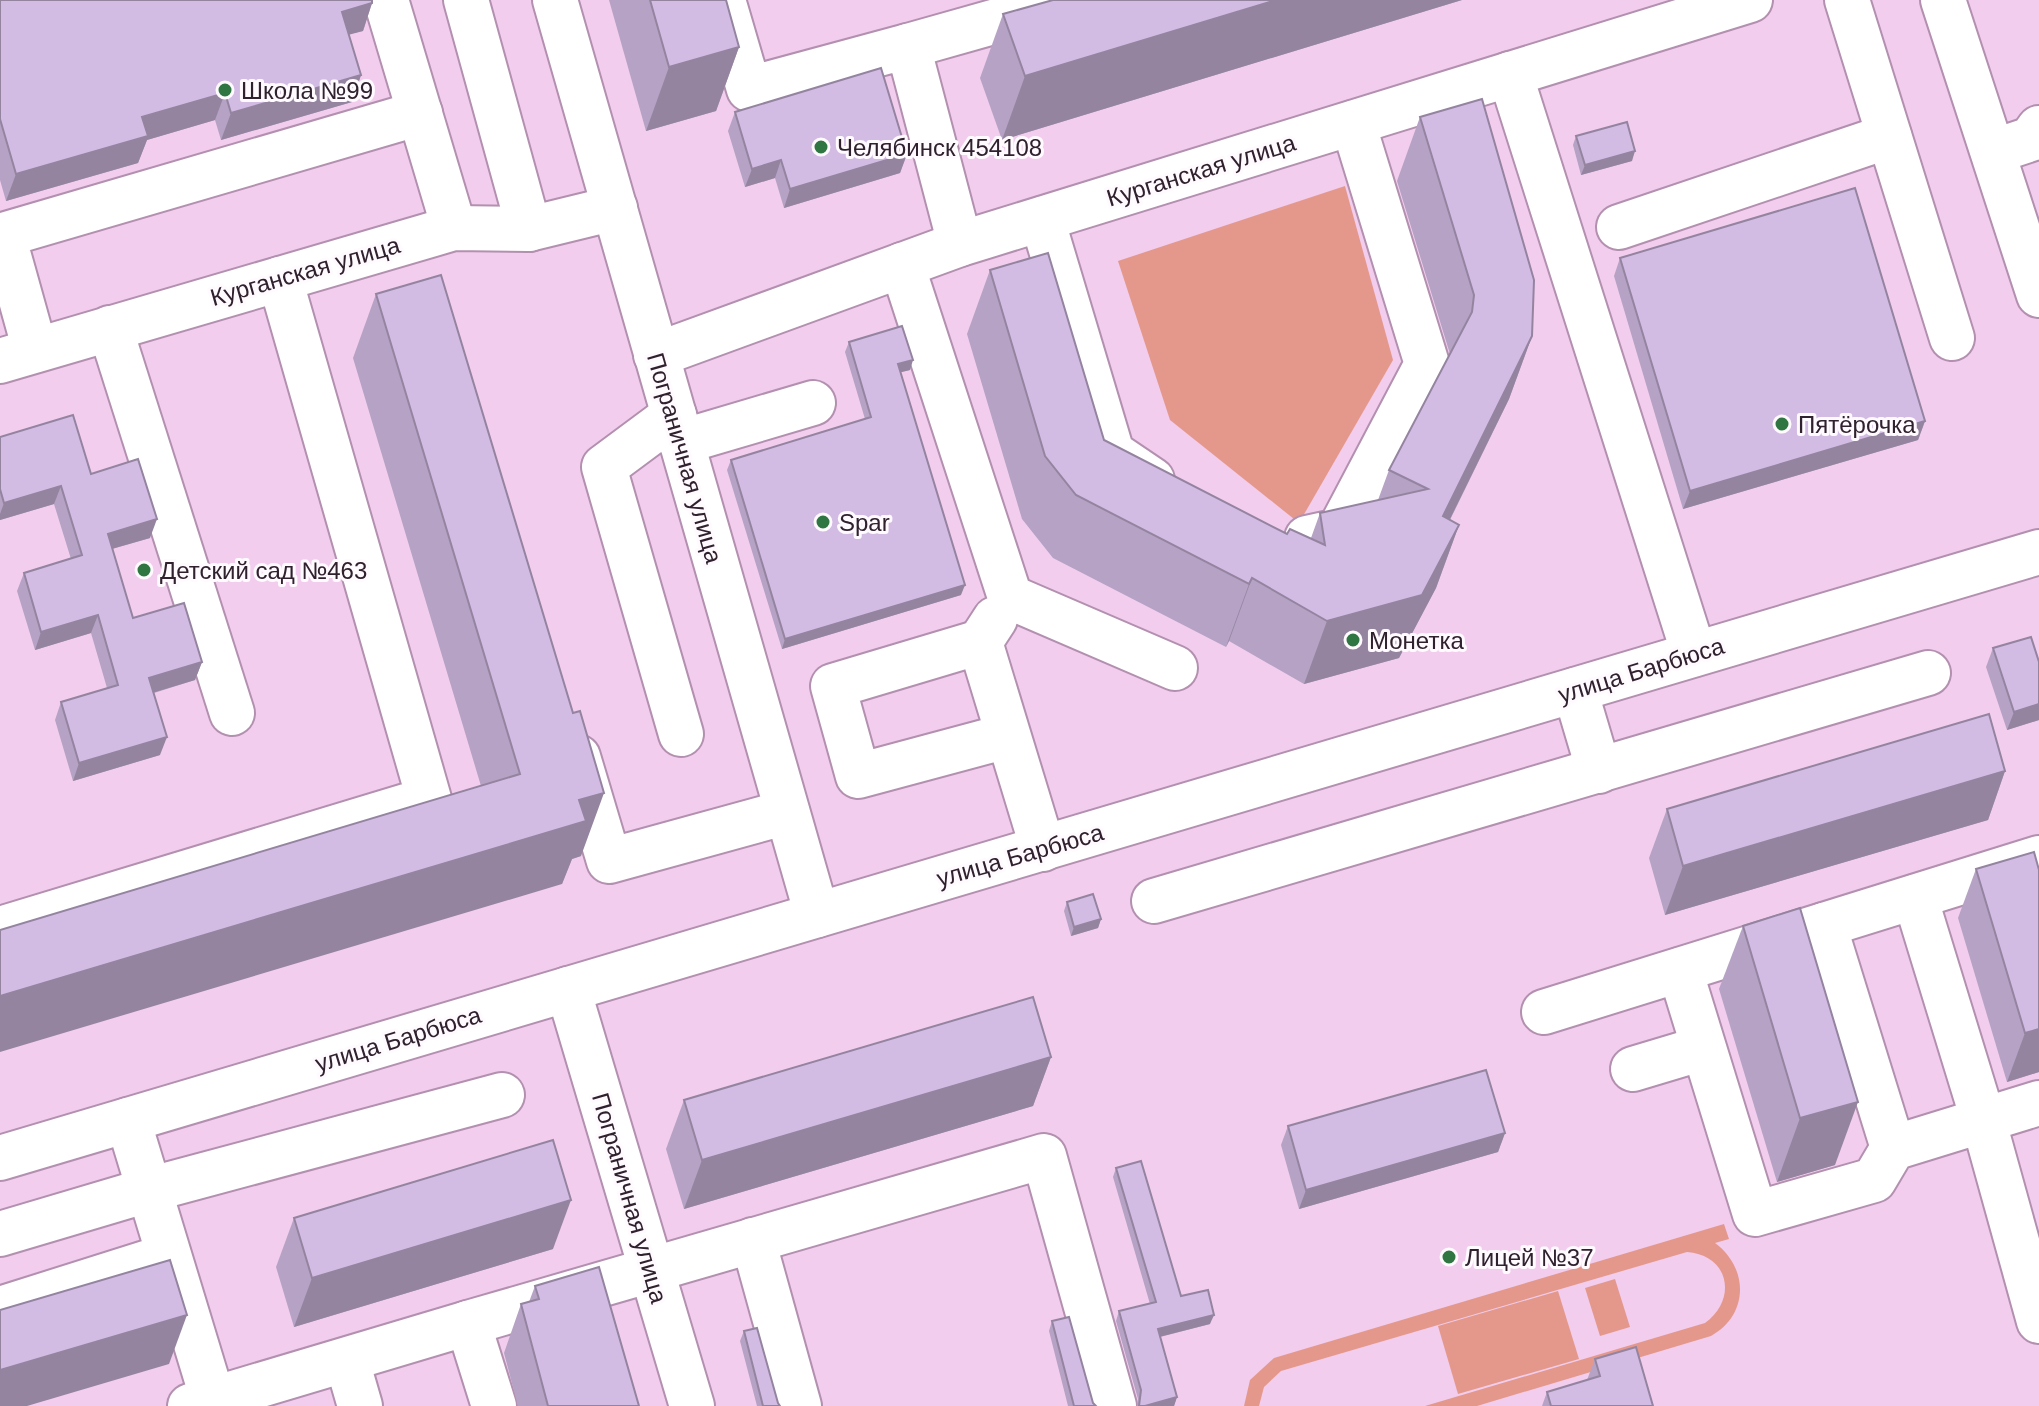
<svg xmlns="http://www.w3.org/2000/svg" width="2039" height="1406" font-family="Arial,sans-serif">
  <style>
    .park { fill: #e4988b }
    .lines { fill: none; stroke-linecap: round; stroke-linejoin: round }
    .minor-casing { stroke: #b390af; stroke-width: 48 }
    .minor { stroke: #fff; stroke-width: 44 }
    .wall { fill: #b5a2c4 }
    .shaded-wall { fill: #9484a0 }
    .building { fill: #d3bce4; stroke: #9484a0; stroke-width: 2 }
    .poi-dot { fill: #2f7643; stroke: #fefafe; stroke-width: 3 }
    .labels { text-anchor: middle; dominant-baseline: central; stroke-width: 6; stroke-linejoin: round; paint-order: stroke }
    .poi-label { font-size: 24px; fill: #2f212e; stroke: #fefafe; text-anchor: start }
    .street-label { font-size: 24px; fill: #2f212e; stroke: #fefafe }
  </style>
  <rect width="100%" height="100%" fill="#f2cdee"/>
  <g class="park">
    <path d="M 1345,186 L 1393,360 L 1299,523 L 1170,420 L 1118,261 Z"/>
    <path d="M 1724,1224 L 1729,1239 L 1715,1243 C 1749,1268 1749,1315 1711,1336 L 1477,1406 L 1425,1406 L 1705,1323 C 1738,1299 1729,1255 1687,1252 L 1281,1371 L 1264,1387 L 1259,1406 L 1244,1406 L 1250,1380 L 1274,1358 Z"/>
    <path d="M 1615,1279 L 1630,1327 L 1600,1336 L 1585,1288 Z"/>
    <path d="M 1558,1291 L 1579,1359 L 1458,1394 L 1438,1326 Z"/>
  </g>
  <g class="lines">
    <defs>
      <g id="minor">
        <path d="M 386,0 L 454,228"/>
        <path d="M 466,0 L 529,229"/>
        <path d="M 555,0 L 817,915"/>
        <path d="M 723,0 L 749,89 L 908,46 L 960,244"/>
        <path d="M 1847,0 L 1952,338"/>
        <path d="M 1943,0 L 2039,295"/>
        <path d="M 908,46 L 1071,0"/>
        <path d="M 1510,74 L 1694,654"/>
        <path d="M 1995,151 L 2031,139 L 2039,128"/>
        <path d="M 1042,219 L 1112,453 L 1152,480"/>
        <path d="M 1619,227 L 1889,136"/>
        <path d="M 902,265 L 1010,597 L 1175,668"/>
        <path d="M 110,328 L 232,713"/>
        <path d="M 35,350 L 3,235 L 420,113"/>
        <path d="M 656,355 L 960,244 L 1750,0"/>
        <path d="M 0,361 L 454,228 L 529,229 L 615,208"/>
        <path d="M 674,415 L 604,467 L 681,734"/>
        <path d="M 681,442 L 813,403"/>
        <path d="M 1307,538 L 1339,531 L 1427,364 L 1353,123"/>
        <path d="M 995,619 L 980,642 L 1043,849"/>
        <path d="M 980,642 L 833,686 L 858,776 L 1007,736"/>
        <path d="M 1575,690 L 1599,771"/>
        <path d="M 578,757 L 609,861 L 787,812"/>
        <path d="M 1915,897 L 1983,1119 L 2039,1321"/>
        <path d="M 1154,901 L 1928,673"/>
        <path d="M 1824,925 L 1893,1148"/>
        <path d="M 0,929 L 429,799 L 280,279"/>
        <path d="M 1680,970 L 1755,1214 L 1874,1180 L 1893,1148 L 2039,1103"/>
        <path d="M 568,989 L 692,1406"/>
        <path d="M 1544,1012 L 2039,858"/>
        <path d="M 1633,1069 L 1703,1048"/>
        <path d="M 128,1120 L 213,1400"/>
        <path d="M 0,1158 L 2039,552"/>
        <path d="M 0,1234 L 148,1190 L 502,1095"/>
        <path d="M 753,1240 L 799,1406"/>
        <path d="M 0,1309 L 168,1256"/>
        <path d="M 468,1323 L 1044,1156 L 1114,1406"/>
        <path d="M 347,1361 L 360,1406"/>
        <path d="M 190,1406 L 468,1323 L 494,1406"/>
      </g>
    </defs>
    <use href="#minor" class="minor-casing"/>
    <use href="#minor" class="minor"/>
  </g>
  <g class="wall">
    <path d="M 0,0 L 372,3 L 363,31 L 349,34 L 361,75 L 352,102 L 221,140 L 215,120 L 147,140 L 138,163 L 6,201 L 0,180 Z"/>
    <path d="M 609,0 L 726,0 L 739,47 L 716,111 L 646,131 Z"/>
    <path d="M 1053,0 L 1462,0 L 1002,140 L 980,78 L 1003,14 Z"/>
    <path d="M 735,112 L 907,154 L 900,173 L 784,208 L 775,178 L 745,187 L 728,131 Z"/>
    <path d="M 1420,117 L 1532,336 L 1509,399 L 1450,520 L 1459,525 L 1436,588 L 1399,658 L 1304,684 L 1229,641 L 1226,647 L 1053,558 L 1022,519 L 967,334 L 990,270 L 1104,440 L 1287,534 L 1311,538 L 1320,513 L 1378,500 L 1389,470 L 1450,354 L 1397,181 Z"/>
    <path d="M 1576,136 L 1632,161 L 1581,175 L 1573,145 Z"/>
    <path d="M 1620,258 L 1925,421 L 1918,440 L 1683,509 L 1614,276 Z"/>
    <path d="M 376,294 L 581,856 L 572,859 L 562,884 L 481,786 L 353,358 Z"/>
    <path d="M 849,342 L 910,370 L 900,372 L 961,595 L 782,649 L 727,470 L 731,460 L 865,419 L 845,352 Z"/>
    <path d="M 0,437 L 91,474 L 150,538 L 112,549 L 133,618 L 202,662 L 195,680 L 154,693 L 160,755 L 73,781 L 55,720 L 61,702 L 107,688 L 91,633 L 35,650 L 17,591 L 24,573 L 71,559 L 54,504 L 0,520 Z"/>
    <path d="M 1993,648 L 2039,662 L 2039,720 L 2007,730 L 1986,667 Z"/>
    <path d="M 2005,771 L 1988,820 L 1665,915 L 1649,858 L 1667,809 Z"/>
    <path d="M 1976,869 L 2039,1072 L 2007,1082 L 1958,918 Z"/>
    <path d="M 1067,902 L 1101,919 L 1098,928 L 1071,936 L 1064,911 Z"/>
    <path d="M 1743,926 L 1835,1165 L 1777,1182 L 1719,989 Z"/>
    <path d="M 1051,1057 L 1033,1106 L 684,1209 L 666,1149 L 684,1100 Z"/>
    <path d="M 1288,1126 L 1505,1133 L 1498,1152 L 1299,1209 L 1281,1145 Z"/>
    <path d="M 1116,1168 L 1181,1296 L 1210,1324 L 1160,1337 L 1177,1397 L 1174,1406 L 1137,1406 L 1138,1399 L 1116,1321 L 1119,1311 L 1150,1304 L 1113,1177 Z"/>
    <path d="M 294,1218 L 553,1249 L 294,1327 L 276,1267 Z"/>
    <path d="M 535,1286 L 639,1406 L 518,1406 L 504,1353 L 521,1304 L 529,1302 Z"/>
    <path d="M 1052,1321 L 1093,1403 L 1096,1406 L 1068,1406 L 1049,1331 Z"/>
    <path d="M 744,1331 L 778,1403 L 780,1406 L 757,1406 L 740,1341 Z"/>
    <path d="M 1595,1359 L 1653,1406 L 1542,1406 L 1547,1392 L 1587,1380 Z"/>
  </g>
  <g class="shaded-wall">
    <path d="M 1276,0 L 1462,0 L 1002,140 L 1025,76 Z"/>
    <path d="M 372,3 L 363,31 L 333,39 L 342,12 Z"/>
    <path d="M 739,47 L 716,111 L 646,131 L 669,67 Z"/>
    <path d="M 361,75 L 352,102 L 221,140 L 231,113 Z"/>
    <path d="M 225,93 L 215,120 L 147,140 L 138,163 L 6,201 L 16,174 L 142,117 Z"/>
    <path d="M 1635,151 L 1632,161 L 1581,175 L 1585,165 Z"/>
    <path d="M 907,154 L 900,173 L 784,208 L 790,189 Z"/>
    <path d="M 781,160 L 775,178 L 745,187 L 752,169 Z"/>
    <path d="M 1532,336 L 1509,399 L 1420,580 L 1443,516 Z"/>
    <path d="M 913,360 L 910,370 L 894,374 L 898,364 Z"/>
    <path d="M 1925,421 L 1918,440 L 1683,509 L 1690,491 Z"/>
    <path d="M 61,486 L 54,504 L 0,520 L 0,514 L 4,503 Z"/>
    <path d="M 157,519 L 150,538 L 101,552 L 108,534 Z"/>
    <path d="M 1459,525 L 1436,588 L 1399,658 L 1304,684 L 1327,621 Z"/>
    <path d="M 1252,578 L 1229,641 L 1226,647 L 1249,584 Z"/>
    <path d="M 965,585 L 961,595 L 782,649 L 785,639 Z"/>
    <path d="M 98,615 L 91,633 L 35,650 L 41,632 Z"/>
    <path d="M 202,662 L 195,680 L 142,696 L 149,678 Z"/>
    <path d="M 2039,704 L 2039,720 L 2007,730 L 2014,712 Z"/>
    <path d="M 167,737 L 160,755 L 73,781 L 79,763 Z"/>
    <path d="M 2005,771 L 1988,820 L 1665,915 L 1683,866 Z"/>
    <path d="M 604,793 L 581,856 L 572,859 L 562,884 L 0,1052 L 0,996 L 579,800 Z"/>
    <path d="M 1101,919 L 1098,928 L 1071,936 L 1074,927 Z"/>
    <path d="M 2039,1029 L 2039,1072 L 2007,1082 L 2025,1033 Z"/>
    <path d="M 1051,1057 L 1033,1106 L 684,1209 L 702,1160 Z"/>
    <path d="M 1858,1102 L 1835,1165 L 1777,1182 L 1800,1118 Z"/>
    <path d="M 1505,1133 L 1498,1152 L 1299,1209 L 1306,1190 Z"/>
    <path d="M 571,1200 L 553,1249 L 294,1327 L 312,1278 Z"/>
    <path d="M 187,1315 L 169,1364 L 27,1406 L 0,1406 L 0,1370 Z"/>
    <path d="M 1214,1315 L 1210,1324 L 1155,1338 L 1158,1329 Z"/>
    <path d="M 1177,1397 L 1174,1406 L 1145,1406 Z"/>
  </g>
  <g class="building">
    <path d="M 0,0 L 372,0 L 372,3 L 342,12 L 361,75 L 231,113 L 225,93 L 142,117 L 148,136 L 16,174 L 0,119 Z"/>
    <path d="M 650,0 L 726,0 L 739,47 L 669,67 Z"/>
    <path d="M 1053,0 L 1276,0 L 1025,76 L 1003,14 Z"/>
    <path d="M 881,68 L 907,154 L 790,189 L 781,160 L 752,169 L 735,112 Z"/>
    <path d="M 1482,99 L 1534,280 L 1532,336 L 1443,516 L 1459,525 L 1422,595 L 1327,621 L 1252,578 L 1249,584 L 1076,495 L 1045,456 L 990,270 L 1048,253 L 1104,440 L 1287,534 L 1290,529 L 1325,545 L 1320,513 L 1428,489 L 1389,470 L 1472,312 L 1474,295 L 1420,117 Z"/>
    <path d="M 1627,122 L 1635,151 L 1585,165 L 1576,136 Z"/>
    <path d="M 1855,188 L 1925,421 L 1690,491 L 1620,258 Z"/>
    <path d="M 441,275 L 573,713 L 580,711 L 604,793 L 579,800 L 586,821 L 0,996 L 0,930 L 520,774 L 376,294 Z"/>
    <path d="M 902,326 L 913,360 L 898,364 L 965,585 L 785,639 L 731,460 L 871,417 L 849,342 Z"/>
    <path d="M 73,415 L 91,474 L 138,459 L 157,519 L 108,534 L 133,618 L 184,603 L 202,662 L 149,678 L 167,737 L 79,763 L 61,702 L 118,685 L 98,615 L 41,632 L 24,573 L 82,555 L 61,486 L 4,503 L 0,489 L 0,437 Z"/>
    <path d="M 2031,637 L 2039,662 L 2039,704 L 2014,712 L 1993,648 Z"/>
    <path d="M 1989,714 L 2005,771 L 1683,866 L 1667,809 Z"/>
    <path d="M 2034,852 L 2039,870 L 2039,1029 L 2025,1033 L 1976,869 Z"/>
    <path d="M 1093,894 L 1101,919 L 1074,927 L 1067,902 Z"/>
    <path d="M 1800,908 L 1858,1102 L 1800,1118 L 1743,926 Z"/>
    <path d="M 1033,997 L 1051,1057 L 702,1160 L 684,1100 Z"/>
    <path d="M 1486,1070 L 1505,1133 L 1306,1190 L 1288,1126 Z"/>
    <path d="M 553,1140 L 571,1200 L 312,1278 L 294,1218 Z"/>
    <path d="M 1141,1161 L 1181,1296 L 1208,1290 L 1214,1315 L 1158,1329 L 1177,1397 L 1145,1406 L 1139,1406 L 1141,1390 L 1119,1311 L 1156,1302 L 1116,1168 Z"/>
    <path d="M 170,1260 L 187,1315 L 0,1370 L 0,1310 Z"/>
    <path d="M 599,1267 L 639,1406 L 548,1406 L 521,1304 L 539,1299 L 535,1286 Z"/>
    <path d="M 1069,1317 L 1093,1403 L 1096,1406 L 1074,1406 L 1052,1321 Z"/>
    <path d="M 757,1328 L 778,1403 L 780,1406 L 763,1406 L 744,1331 Z"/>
    <path d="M 1636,1347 L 1653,1406 L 1551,1406 L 1547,1392 L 1600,1376 L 1595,1359 Z"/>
  </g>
  <g class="poi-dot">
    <circle cx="225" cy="90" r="8"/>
    <circle cx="821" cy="147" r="8"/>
    <circle cx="1782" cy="424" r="8"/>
    <circle cx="823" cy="522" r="8"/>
    <circle cx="144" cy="570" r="8"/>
    <circle cx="1353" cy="640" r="8"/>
    <circle cx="1449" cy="1257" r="8"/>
  </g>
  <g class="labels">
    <g class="poi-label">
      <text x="241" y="90">Школа №99</text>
      <text x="837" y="147">Челябинск 454108</text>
      <text x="1798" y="424">Пятёрочка</text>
      <text x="839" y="522">Spar</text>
      <text x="160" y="570">Детский сад №463</text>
      <text x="1369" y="640">Монетка</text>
      <text x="1465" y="1257">Лицей №37</text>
    </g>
    <g class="street-label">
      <text transform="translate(1201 170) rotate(-17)">Курганская улица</text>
      <text transform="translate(305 271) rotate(-16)">Курганская улица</text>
      <text transform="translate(685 458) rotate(74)">Пограничная улица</text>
      <text transform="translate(1641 670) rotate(-17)">улица Барбюса</text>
      <text transform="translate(1020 855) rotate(-16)">улица Барбюса</text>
      <text transform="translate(398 1039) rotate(-17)">улица Барбюса</text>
      <text transform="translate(630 1198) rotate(74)">Пограничная улица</text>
    </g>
  </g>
</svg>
